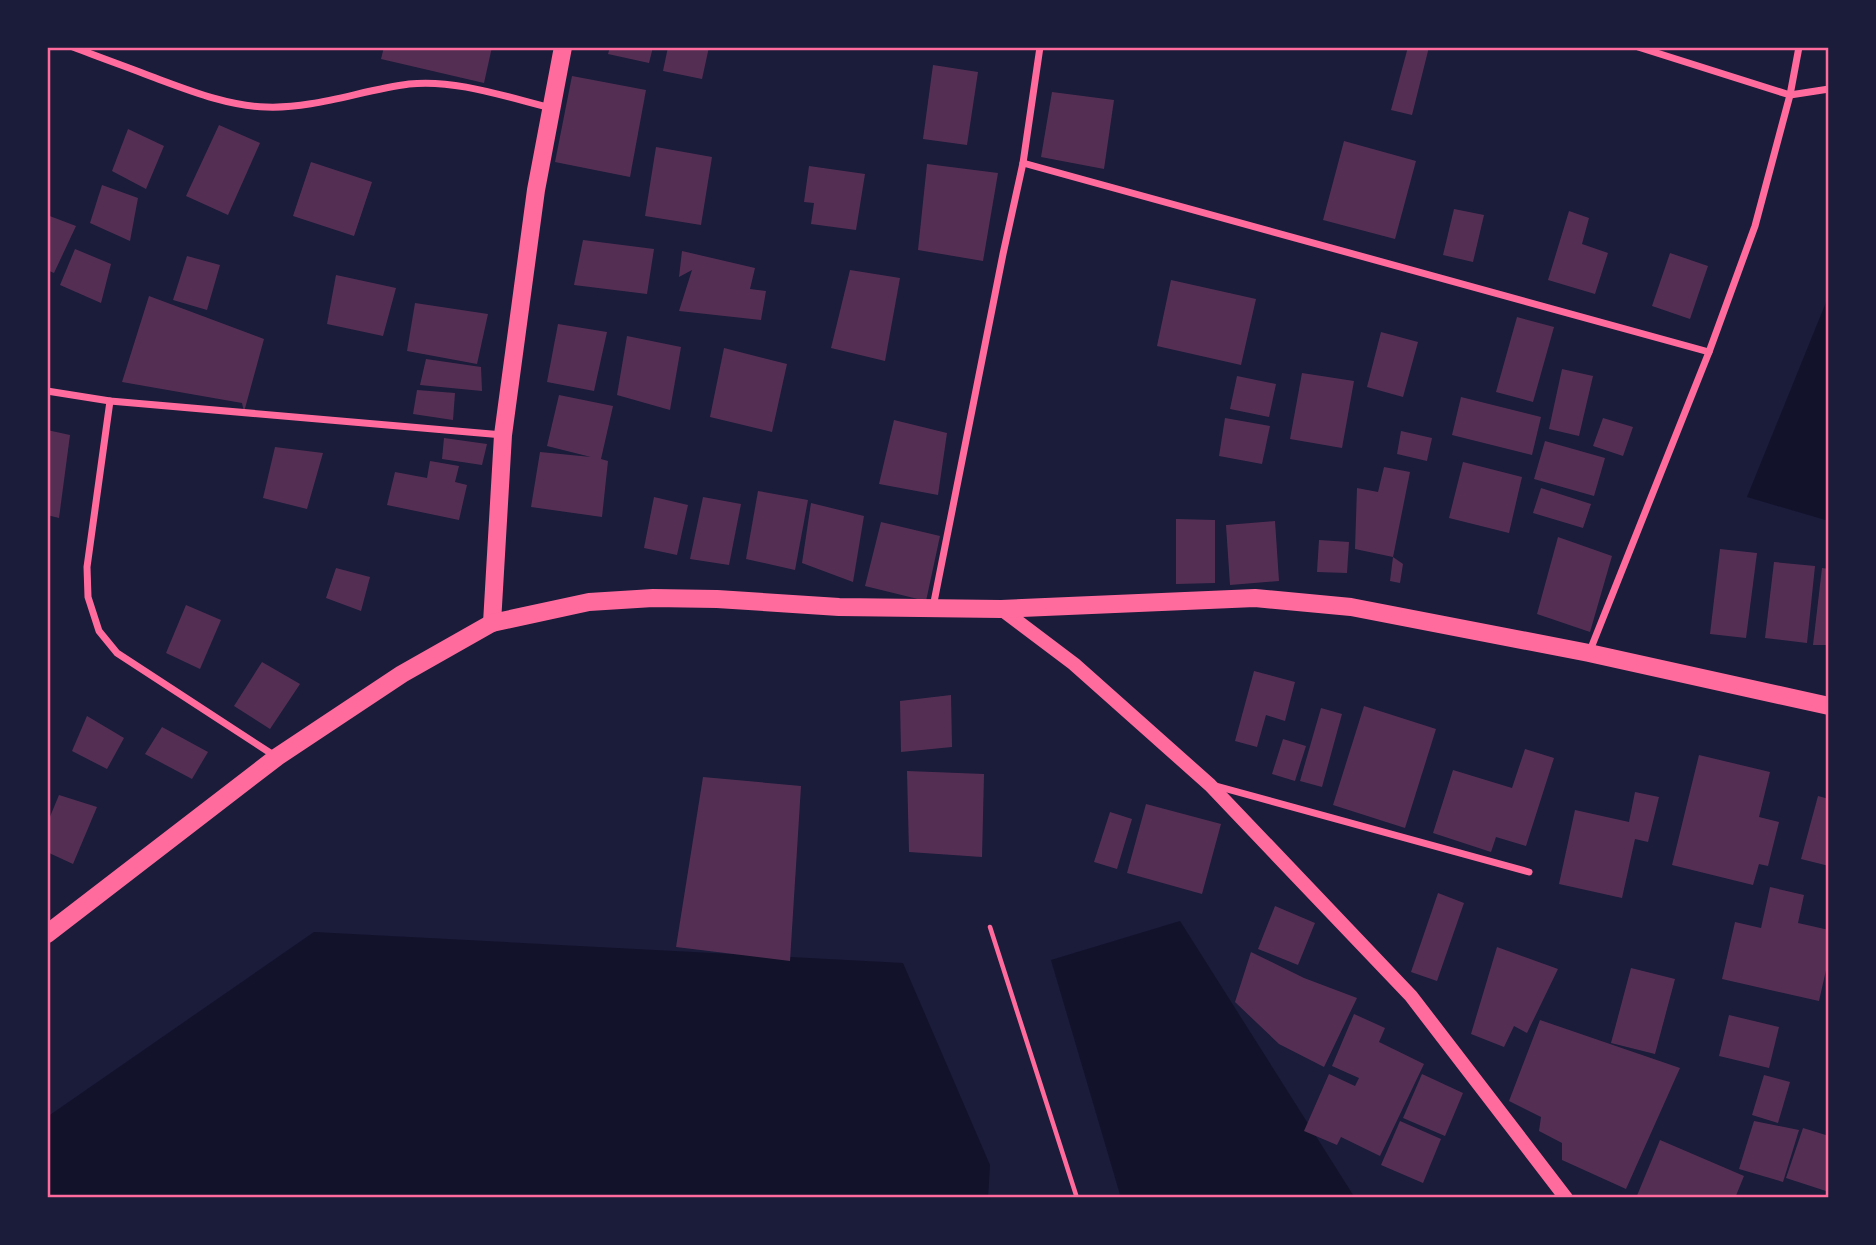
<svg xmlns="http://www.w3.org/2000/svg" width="1876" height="1245" font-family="Quicksand,sans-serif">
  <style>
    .water { fill: #12122b }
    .building { fill: #542f53 }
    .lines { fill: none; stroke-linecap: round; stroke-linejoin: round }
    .path { stroke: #ff6b9d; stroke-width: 4.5 }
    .minor { stroke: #ff6b9d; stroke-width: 7 }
    .secondary { stroke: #ff6b9d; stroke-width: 14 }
    .primary { stroke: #ff6b9d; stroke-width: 18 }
    .neatline { fill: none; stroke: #ff6b9d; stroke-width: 2.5 }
  </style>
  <rect width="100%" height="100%" fill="#1b1b3a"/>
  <g class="water">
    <path d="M 1829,295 L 1829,521 L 1747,497 Z"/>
    <path d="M 1180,921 L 1355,1198 L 1121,1198 L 1051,960 Z"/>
    <path d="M 314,932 L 903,963 L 990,1165 L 988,1198 L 47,1198 L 47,1117 Z"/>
  </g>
  <g class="building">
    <path d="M 384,47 L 492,47 L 484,83 L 381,59 Z"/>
    <path d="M 610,47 L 653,47 L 649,63 L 608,54 Z"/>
    <path d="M 668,47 L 709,47 L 702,79 L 663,71 Z"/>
    <path d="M 1408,47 L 1429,47 L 1412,115 L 1391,110 Z"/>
    <path d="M 933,65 L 978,72 L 967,145 L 923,139 Z"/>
    <path d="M 572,76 L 646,90 L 630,177 L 555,162 Z"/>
    <path d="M 1052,92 L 1114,100 L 1104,169 L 1041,157 Z"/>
    <path d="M 219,125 L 260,143 L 228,215 L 186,196 Z"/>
    <path d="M 128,129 L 164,146 L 146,189 L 112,171 Z"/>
    <path d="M 1344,141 L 1416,161 L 1395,239 L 1323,220 Z"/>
    <path d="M 656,147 L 712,157 L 701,225 L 645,216 Z"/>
    <path d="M 311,162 L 372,182 L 354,236 L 293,216 Z"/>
    <path d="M 927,164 L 998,173 L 983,261 L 918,250 Z"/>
    <path d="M 809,166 L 865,174 L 856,230 L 811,224 L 814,203 L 804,202 Z"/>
    <path d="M 102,185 L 138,198 L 130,241 L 90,223 Z"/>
    <path d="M 1454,209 L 1484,215 L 1473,262 L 1443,255 Z"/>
    <path d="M 1569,211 L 1589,218 L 1582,244 L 1608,253 L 1595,294 L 1548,280 Z"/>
    <path d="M 47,215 L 76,226 L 54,273 L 47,270 Z"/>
    <path d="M 583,240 L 654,249 L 647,294 L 574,285 Z"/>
    <path d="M 75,249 L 111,264 L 101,303 L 60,285 Z"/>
    <path d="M 682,251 L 755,268 L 750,289 L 766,291 L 761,320 L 679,311 L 692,270 L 679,277 Z"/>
    <path d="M 1670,253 L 1708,266 L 1690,319 L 1652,306 Z"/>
    <path d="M 187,256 L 220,265 L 207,310 L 173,300 Z"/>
    <path d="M 850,270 L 900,278 L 885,361 L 831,348 Z"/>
    <path d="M 336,275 L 396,288 L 383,336 L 327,324 Z"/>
    <path d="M 1171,280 L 1256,299 L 1241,365 L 1157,346 Z"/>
    <path d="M 149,296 L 264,339 L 244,412 L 242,403 L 122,382 Z"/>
    <path d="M 415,303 L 488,314 L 477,364 L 407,351 Z"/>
    <path d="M 1517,317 L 1554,327 L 1533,402 L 1496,392 Z"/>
    <path d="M 558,324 L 607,332 L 594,391 L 547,382 Z"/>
    <path d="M 1381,332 L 1418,342 L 1403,397 L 1367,387 Z"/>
    <path d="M 627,336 L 681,347 L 670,410 L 617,395 Z"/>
    <path d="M 724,348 L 787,364 L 772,432 L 710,417 Z"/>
    <path d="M 426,359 L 481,367 L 482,391 L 420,385 Z"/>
    <path d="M 1562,369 L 1593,376 L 1579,436 L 1549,429 Z"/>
    <path d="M 1302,373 L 1354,381 L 1342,448 L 1290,439 Z"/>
    <path d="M 1237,376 L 1276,384 L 1269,417 L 1230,409 Z"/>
    <path d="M 417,390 L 455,393 L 453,420 L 413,414 Z"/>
    <path d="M 559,395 L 613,406 L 601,459 L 608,461 L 602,517 L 531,507 L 540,452 L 591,457 L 547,446 Z"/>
    <path d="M 1461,397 L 1541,417 L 1532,455 L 1452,435 Z"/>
    <path d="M 1225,418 L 1270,426 L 1262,464 L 1219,456 Z"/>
    <path d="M 1603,418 L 1633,427 L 1623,456 L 1593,446 Z"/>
    <path d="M 894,420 L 947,433 L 938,495 L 879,484 Z"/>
    <path d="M 47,430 L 70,435 L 59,518 L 47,515 Z"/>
    <path d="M 1401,431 L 1432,438 L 1427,461 L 1397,454 Z"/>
    <path d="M 444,438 L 487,444 L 482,465 L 442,459 Z"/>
    <path d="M 1545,441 L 1605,458 L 1594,496 L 1534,479 Z"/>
    <path d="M 275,447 L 323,453 L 307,509 L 263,498 Z"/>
    <path d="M 430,461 L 459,466 L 455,482 L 467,485 L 459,520 L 387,505 L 395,472 L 427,478 Z"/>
    <path d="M 1463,462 L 1522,477 L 1509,533 L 1449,518 Z"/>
    <path d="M 1384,467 L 1410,472 L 1393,557 L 1403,564 L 1400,583 L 1390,581 L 1393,557 L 1355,549 L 1357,488 L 1378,492 Z"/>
    <path d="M 1541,488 L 1591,504 L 1583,528 L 1533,513 Z"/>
    <path d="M 758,491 L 808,500 L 795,570 L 746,559 Z"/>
    <path d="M 654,497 L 688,505 L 677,555 L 644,548 Z"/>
    <path d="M 703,497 L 741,504 L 729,565 L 690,559 Z"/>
    <path d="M 811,503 L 864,516 L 853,582 L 802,563 Z"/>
    <path d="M 1176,519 L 1215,520 L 1215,583 L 1176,584 Z"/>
    <path d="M 1275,521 L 1279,581 L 1230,585 L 1226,525 Z"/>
    <path d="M 881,522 L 940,536 L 926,601 L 865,586 Z"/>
    <path d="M 1558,537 L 1612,556 L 1590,632 L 1537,614 Z"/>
    <path d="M 1319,540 L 1349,542 L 1347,573 L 1317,572 Z"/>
    <path d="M 1720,549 L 1757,553 L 1746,638 L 1710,634 Z"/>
    <path d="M 1774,562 L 1815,566 L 1807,643 L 1765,638 Z"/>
    <path d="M 336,568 L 370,577 L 361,611 L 326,598 Z"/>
    <path d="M 1822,568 L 1829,569 L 1829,645 L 1813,645 Z"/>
    <path d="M 186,605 L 221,620 L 200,669 L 166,653 Z"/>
    <path d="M 262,662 L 300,684 L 270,729 L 234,706 Z"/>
    <path d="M 1254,671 L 1295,682 L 1285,721 L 1266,715 L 1257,747 L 1235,741 Z"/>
    <path d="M 951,695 L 952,747 L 901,752 L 900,701 Z"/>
    <path d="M 1364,706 L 1436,729 L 1405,828 L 1333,805 Z"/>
    <path d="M 1321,708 L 1342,714 L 1322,787 L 1300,781 Z"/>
    <path d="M 87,716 L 124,738 L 107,769 L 72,751 Z"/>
    <path d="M 162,727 L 208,752 L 192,779 L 145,754 Z"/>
    <path d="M 1283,739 L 1306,746 L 1295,781 L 1272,774 Z"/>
    <path d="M 1525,749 L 1554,758 L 1526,846 L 1496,837 L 1491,852 L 1433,833 L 1453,770 L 1512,788 Z"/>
    <path d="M 1699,755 L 1770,772 L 1759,817 L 1779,822 L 1768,866 L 1759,864 L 1753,885 L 1672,865 Z"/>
    <path d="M 907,771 L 984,774 L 982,857 L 909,852 Z"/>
    <path d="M 703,777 L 801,786 L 790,961 L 676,947 Z"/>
    <path d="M 1635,792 L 1659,797 L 1648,842 L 1635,839 L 1622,898 L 1559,884 L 1575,810 L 1629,822 Z"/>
    <path d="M 59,795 L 97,807 L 73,864 L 47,852 L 47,824 Z"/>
    <path d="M 1818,796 L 1829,799 L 1829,866 L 1801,859 Z"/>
    <path d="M 1146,804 L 1221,824 L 1202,894 L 1127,873 Z"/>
    <path d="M 1110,812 L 1132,819 L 1117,869 L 1094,862 Z"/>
    <path d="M 1770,887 L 1804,895 L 1798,923 L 1829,930 L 1829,957 L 1819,1001 L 1722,979 L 1735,922 L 1761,928 Z"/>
    <path d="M 1438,893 L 1464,903 L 1437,981 L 1411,972 Z"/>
    <path d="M 1275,906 L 1315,923 L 1298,965 L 1258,949 Z"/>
    <path d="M 1497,947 L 1558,969 L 1527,1033 L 1514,1026 L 1504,1047 L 1471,1034 Z"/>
    <path d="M 1251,952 L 1304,978 L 1357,998 L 1324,1067 L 1279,1044 L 1235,1002 Z"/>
    <path d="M 1631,968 L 1675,979 L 1655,1054 L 1611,1043 Z"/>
    <path d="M 1354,1014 L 1385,1028 L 1379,1042 L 1424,1064 L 1380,1156 L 1341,1137 L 1337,1145 L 1304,1131 L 1329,1074 L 1355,1086 L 1359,1078 L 1332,1066 Z"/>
    <path d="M 1729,1015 L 1779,1027 L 1769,1068 L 1719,1056 Z"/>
    <path d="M 1540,1020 L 1680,1068 L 1626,1189 L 1562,1160 L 1562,1143 L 1539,1131 L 1541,1117 L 1509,1101 Z"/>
    <path d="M 1422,1074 L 1463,1093 L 1445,1136 L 1403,1118 Z"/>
    <path d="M 1764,1075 L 1790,1082 L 1778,1123 L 1752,1115 Z"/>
    <path d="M 1400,1121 L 1441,1139 L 1423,1183 L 1381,1165 Z"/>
    <path d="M 1754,1121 L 1799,1130 L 1783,1182 L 1739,1169 Z"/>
    <path d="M 1803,1128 L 1829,1136 L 1829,1192 L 1786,1178 Z"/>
    <path d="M 1660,1140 L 1744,1176 L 1735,1198 L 1636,1198 Z"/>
  </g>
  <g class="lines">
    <path class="path" d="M 990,927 L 1077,1198"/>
    <g class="minor">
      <path d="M 73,47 C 101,58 130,68 158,79 C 193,92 229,106 266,107 C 314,109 362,90 409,84 C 456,79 506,97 551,108"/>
      <path d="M 1638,47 L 1790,95 L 1829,89"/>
      <path d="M 1023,163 L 1709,352"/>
      <path d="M 47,391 L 110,401 L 503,435"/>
      <path d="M 110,401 L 87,567 L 88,597 L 99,631 L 117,653 L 275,756"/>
      <path d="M 933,607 L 1003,254 L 1023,163 L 1040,47"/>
      <path d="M 1589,653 L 1709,352 L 1755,226 L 1790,95 L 1799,47"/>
      <path d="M 1216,786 L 1529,872"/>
    </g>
    <path class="secondary" d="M 1001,609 L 1074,664 L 1210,785 L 1411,996 L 1566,1198"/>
    <g class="primary">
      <path d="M 492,623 L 503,435 L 536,190 L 563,47"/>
      <path d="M 47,934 L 277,757 L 402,674 L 492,623 L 589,602 L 653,598 L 717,599 L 839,607 L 1001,609 L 1255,598 L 1351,607 L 1589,653 L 1829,706"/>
    </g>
  </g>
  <rect width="1876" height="1245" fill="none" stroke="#1b1b3a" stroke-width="98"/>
  <rect x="49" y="49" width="1778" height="1147" class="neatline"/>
</svg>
